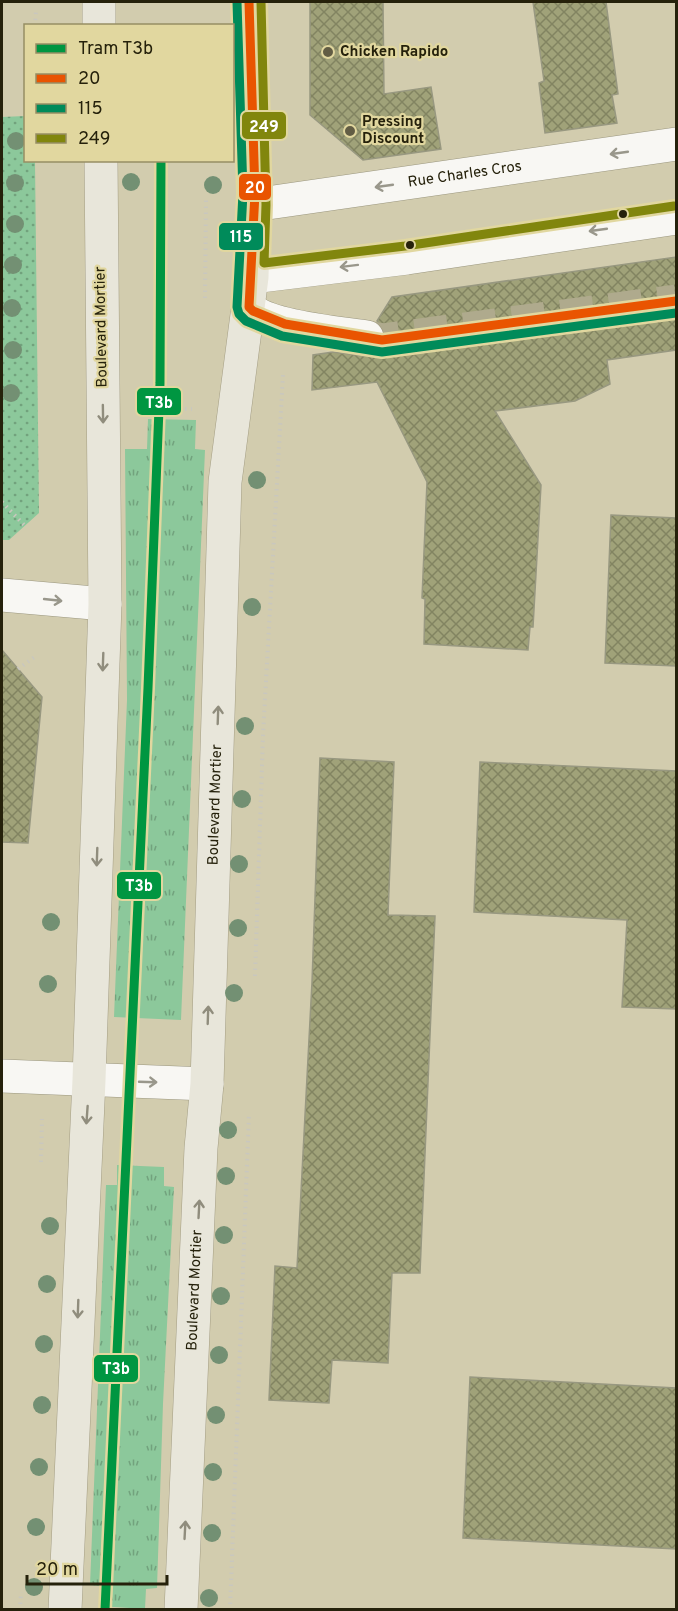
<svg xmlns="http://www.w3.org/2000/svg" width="678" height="1611" font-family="Overpass,sans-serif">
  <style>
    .grass { fill: url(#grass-tufts) }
    .park { fill: url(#park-dots) }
    .building { fill: url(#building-cross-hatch); stroke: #989880; stroke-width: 1.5 }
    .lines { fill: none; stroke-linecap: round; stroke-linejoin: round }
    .minor-tunnel { stroke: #afaa8d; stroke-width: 33; stroke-dasharray: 33 16; stroke-linecap: butt }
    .minor-casing { stroke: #9a967e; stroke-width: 34 }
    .major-casing { stroke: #a39d83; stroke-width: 34 }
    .path { stroke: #c9c7be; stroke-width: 4; stroke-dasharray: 1.5 4.5; stroke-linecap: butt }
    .minor { stroke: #f8f7f3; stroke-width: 33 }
    .major { stroke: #e8e6da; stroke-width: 33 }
    .bus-1-casing { stroke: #e1d79f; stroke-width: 14 }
    .bus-2-casing { stroke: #e1d79f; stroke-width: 14 }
    .bus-3-casing { stroke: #e1d79f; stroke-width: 14 }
    .bus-1 { stroke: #e95401; stroke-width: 9 }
    .bus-2 { stroke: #008b5a; stroke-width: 9 }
    .bus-3 { stroke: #81860d; stroke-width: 9 }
    .tram-1-casing { stroke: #e1d79f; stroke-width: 14 }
    .tram-1 { stroke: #009641; stroke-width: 9 }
    .tree { fill: #739073 }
    .oneway { stroke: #99978b }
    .oneway2 { stroke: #908d7d }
    .poi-dot { fill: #625d44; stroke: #e1d79f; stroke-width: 2 }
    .bus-dot { fill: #25210b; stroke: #e1d79f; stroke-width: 2 }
    .labels { text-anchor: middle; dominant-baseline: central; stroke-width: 4.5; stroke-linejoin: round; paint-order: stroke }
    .poi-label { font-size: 15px; font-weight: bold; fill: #25210b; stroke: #e1d79f; text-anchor: start }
    .street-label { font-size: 15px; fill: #25210b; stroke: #e1d79f }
    .line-badge { stroke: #e1d79f; stroke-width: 2 }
    .badge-label { font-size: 16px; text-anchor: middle; font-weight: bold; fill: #fff }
  </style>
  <defs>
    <pattern id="grass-tufts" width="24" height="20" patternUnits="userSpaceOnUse" patternTransform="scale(1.5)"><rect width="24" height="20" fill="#8cc89b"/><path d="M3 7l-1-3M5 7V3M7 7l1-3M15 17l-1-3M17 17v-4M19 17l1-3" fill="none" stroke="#72a27d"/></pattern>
    <pattern id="park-dots" width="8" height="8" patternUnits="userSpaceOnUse" patternTransform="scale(1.5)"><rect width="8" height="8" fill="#8cc89b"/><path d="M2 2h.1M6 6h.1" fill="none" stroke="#72a27d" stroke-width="1.8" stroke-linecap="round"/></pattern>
    <pattern id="building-cross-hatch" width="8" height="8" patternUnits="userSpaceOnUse" patternTransform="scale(1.5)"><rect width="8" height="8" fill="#a0a279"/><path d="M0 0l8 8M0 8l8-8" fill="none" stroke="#828461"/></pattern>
  </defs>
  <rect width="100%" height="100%" fill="#d2ccae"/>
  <g class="grass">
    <path d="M 148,419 L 196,420 L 195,449 L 205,450 L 181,1020 L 114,1017 L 127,700 L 125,449 L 147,449 Z"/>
    <path d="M 117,1165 L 164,1167 L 164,1186 L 174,1187 L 163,1404 L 157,1588 L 146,1589 L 145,1609 L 99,1606 L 100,1586 L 90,1585 L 106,1185 L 117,1185 Z"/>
  </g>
  <path class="park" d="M 25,116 L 26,160 L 35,161 L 39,513 L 9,540 L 2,540 L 2,117 Z"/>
  <g class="building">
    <path d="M 310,2 L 383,2 L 384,94 L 431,87 L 441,149 L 363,160 L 310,115 Z"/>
    <path d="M 533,2 L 606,2 L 618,94 L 612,95 L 617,123 L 545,133 L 539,83 L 544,81 Z"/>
    <path d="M 676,257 L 676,350 L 607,360 L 610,384 L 575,401 L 495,411 L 541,485 L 533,627 L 530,627 L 528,650 L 424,644 L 425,599 L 422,598 L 427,482 L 377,382 L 312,390 L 313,355 L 333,352 L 365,356 L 375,354 L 382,348 L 386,339 L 384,329 L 377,321 L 392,297 Z"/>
    <path d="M 611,515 L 676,518 L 676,666 L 605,663 Z"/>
    <path d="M 2,650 L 42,697 L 28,843 L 2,842 Z"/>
    <path d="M 320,758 L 394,762 L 388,915 L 435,916 L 420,1273 L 392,1273 L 388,1363 L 332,1360 L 329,1403 L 269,1400 L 275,1266 L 297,1268 L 312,982 Z"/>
    <path d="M 480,762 L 676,771 L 676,1009 L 622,1007 L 627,920 L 474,912 Z"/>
    <path d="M 470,1377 L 676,1388 L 676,1549 L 463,1538 Z"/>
  </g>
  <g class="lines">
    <path class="minor-tunnel" d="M 367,337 L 382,340 L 676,301"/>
    <defs>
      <g id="minor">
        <path id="s1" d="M 254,205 L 676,144"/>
        <path d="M 252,277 L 407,258 L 676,218"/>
        <path d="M 249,307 C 266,327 340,333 367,337"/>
        <path d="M 2,595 L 105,604"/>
        <path d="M 2,1076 L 207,1084"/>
      </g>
      <g id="major">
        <path d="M 99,2 L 99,26"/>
        <path d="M 65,1610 L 89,1080 L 105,604 L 101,160"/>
        <path id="s2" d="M 181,1610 L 201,1148 L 207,1084 L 225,482 L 252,277 L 254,205 L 249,2"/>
      </g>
    </defs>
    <use href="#minor" class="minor-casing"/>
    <use href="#major" class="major-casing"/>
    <g class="path">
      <path d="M 35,26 L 36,10"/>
      <path d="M 205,298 L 206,197"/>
      <path d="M 143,409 L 192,409"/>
      <path d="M 2,502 L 25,526"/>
      <path d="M 18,669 L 36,656"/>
      <path d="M 255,976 L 263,735 L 283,375"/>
      <path d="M 41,1162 L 42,1119"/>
      <path d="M 20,1610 L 21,1592"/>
      <path d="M 230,1610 L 249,1113"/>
    </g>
    <use href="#minor" class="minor"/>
    <use href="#major" class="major"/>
    <defs>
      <path id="bus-1" d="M 249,2 L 255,193 L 249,307 L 253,311 L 285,324 L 382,340 L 676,301"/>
      <path id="bus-2" d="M 237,2 L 243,193 L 237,307 L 239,314 L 246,321 L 282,336 L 382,352 L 676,313"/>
      <path id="bus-3" d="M 261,2 L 266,205 L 264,263 L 405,246 L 674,206"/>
    </defs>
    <use href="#bus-1" class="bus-1-casing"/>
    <use href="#bus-2" class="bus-2-casing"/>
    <use href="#bus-3" class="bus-3-casing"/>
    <use href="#bus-1" class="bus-1"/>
    <use href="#bus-2" class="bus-2"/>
    <use href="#bus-3" class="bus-3"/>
    <defs>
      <path id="tram-1" d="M 105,1610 L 148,688 L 160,383 L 161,160"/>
    </defs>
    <use href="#tram-1" class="tram-1-casing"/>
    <use href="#tram-1" class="tram-1"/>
  </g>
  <g class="tree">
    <circle cx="16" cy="141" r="9"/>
    <circle cx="131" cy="182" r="9"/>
    <circle cx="15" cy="183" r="9"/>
    <circle cx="213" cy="185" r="9"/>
    <circle cx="15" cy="224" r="9"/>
    <circle cx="13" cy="265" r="9"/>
    <circle cx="12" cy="308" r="9"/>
    <circle cx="13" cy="350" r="9"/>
    <circle cx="11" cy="393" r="9"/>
    <circle cx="257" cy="480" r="9"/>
    <circle cx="252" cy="607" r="9"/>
    <circle cx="245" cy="726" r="9"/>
    <circle cx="242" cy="799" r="9"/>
    <circle cx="239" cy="864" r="9"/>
    <circle cx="51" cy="922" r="9"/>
    <circle cx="238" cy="928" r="9"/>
    <circle cx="48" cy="984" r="9"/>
    <circle cx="234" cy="993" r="9"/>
    <circle cx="228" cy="1130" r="9"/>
    <circle cx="226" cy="1176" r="9"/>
    <circle cx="50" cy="1226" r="9"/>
    <circle cx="224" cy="1235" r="9"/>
    <circle cx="47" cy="1284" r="9"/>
    <circle cx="221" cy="1296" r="9"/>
    <circle cx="44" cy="1344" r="9"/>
    <circle cx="219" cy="1355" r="9"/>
    <circle cx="42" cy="1405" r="9"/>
    <circle cx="216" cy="1415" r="9"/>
    <circle cx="39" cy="1467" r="9"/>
    <circle cx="213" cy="1472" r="9"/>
    <circle cx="36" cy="1527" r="9"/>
    <circle cx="212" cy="1533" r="9"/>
    <circle cx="34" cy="1587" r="9"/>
    <circle cx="209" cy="1598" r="9"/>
  </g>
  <defs><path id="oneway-shaft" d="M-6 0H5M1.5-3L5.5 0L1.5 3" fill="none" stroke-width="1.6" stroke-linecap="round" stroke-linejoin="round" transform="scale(1.5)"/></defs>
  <g class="oneway">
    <use href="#oneway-shaft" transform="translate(619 153) rotate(172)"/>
    <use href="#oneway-shaft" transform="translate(384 186) rotate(172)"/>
    <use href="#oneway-shaft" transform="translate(598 230) rotate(172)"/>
    <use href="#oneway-shaft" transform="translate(349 266) rotate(173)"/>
    <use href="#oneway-shaft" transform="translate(53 600) rotate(6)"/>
    <use href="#oneway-shaft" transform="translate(148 1082) rotate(2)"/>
  </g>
  <g class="oneway2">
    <use href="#oneway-shaft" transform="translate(103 414) rotate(89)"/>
    <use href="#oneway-shaft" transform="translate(103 662) rotate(92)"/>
    <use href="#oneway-shaft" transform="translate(218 715) rotate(-88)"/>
    <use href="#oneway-shaft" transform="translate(97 857) rotate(92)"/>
    <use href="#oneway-shaft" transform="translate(208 1015) rotate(-88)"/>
    <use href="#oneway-shaft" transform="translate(87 1115) rotate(94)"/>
    <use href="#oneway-shaft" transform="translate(199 1209) rotate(-87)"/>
    <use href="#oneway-shaft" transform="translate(78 1309) rotate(92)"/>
    <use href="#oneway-shaft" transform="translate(185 1530) rotate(-87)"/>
  </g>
  <g class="poi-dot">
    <circle cx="328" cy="52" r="6"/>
    <circle cx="350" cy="131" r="6"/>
  </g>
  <g class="bus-dot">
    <circle cx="623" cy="214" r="5"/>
    <circle cx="410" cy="245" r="5"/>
  </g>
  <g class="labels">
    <g class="poi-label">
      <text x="340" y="52">Chicken Rapido</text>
      <text x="362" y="122">Pressing<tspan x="362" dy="17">Discount</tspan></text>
    </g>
    <g class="street-label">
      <text stroke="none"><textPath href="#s1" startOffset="213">Rue Charles Cros</textPath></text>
      <text transform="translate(102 327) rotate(-91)">Boulevard Mortier</text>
      <text stroke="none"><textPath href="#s2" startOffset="806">Boulevard Mortier</textPath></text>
      <text stroke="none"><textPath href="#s2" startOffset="320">Boulevard Mortier</textPath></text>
    </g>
  </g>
  <g class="line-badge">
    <rect x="241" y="111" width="46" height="29" rx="6" fill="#81860d"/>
    <rect x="238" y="173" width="34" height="28" rx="6" fill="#e95401"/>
    <rect x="218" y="222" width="46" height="29" rx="6" fill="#008b5a"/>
    <rect x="136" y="387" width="46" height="29" rx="6" fill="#009641"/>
    <rect x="116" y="871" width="46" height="29" rx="6" fill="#009641"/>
    <rect x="93" y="1354" width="46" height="29" rx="6" fill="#009641"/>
  </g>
  <g class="badge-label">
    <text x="264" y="132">249</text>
    <text x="255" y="193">20</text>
    <text x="241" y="242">115</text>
    <text x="159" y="408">T3b</text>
    <text x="139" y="891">T3b</text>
    <text x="116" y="1374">T3b</text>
  </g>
  <rect width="678" height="1611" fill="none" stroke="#25210b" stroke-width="6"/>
  <rect x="24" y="24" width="210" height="138" fill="#e1d79f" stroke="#968e64" stroke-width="1.5"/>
  <rect x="36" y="44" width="30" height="9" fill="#009641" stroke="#968e64" stroke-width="1.5"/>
  <text x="78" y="54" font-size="18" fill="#25210b">Tram T3b</text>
  <rect x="36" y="74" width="30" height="9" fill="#e95401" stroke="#968e64" stroke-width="1.5"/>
  <text x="78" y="84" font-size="18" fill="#25210b">20</text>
  <rect x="36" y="104" width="30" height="9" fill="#008b5a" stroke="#968e64" stroke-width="1.5"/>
  <text x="78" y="114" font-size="18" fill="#25210b">115</text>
  <rect x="36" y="134" width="30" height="9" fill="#81860d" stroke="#968e64" stroke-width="1.5"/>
  <text x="78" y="144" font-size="18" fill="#25210b">249</text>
  <path d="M27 1575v9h140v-9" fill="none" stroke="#25210b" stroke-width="3"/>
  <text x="36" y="1575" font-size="18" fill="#25210b" stroke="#e1d79f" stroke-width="4.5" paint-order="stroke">20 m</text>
</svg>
